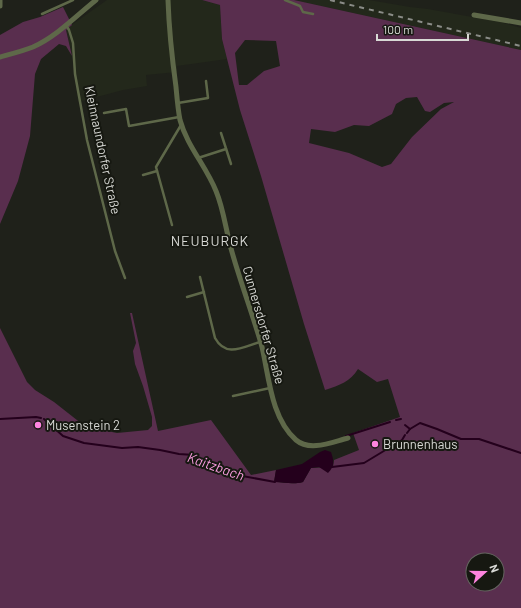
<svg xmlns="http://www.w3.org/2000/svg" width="521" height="608" font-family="Barlow,sans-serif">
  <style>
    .built { fill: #23281b }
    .green { fill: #592e4e; fill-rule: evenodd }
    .water { fill: #24001c }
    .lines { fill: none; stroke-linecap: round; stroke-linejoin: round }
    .stream { stroke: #24001c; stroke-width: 2 }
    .service { stroke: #5e6849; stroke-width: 2.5 }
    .minor { stroke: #5e6849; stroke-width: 5 }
    .rail { stroke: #8a8c87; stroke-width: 2; stroke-dasharray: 5 5; stroke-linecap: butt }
    .poi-dot { fill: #fe85df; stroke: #161811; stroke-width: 1.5 }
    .labels { text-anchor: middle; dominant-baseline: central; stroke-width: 4; stroke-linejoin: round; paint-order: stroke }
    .street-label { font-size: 13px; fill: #d8d9d5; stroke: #161811 }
    .poi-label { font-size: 13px; fill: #d8d9d5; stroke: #161811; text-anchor: start }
    .neighbourhood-label { font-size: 14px; letter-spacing: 1px; fill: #d8d9d5; stroke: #161811 }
    .water-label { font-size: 14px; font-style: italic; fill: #f89bde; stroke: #161811 }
  </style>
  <rect width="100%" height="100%" fill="#1f211a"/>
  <g class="built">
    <path d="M 107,0 L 202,0 L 220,5 L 222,39 L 227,59 L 177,66 L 177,72 L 146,75 L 147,86 L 123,90 L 78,102 L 72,56 L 66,29 Z"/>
    <path d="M 294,0 L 369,0 L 410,7 L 428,9 L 500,22 L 521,28 L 521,50 Z"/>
  </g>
  <g class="green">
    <path d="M 202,0 L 294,0 L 521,50 L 521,608 L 0,608 L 0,328 L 27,382 L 35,390 L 54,402 L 82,424 L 107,431 L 117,433 L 148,430 L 152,426 L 152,417 L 143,386 L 135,364 L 133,351 L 136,343 L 130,313 L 132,313 L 158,431 L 211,420 L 251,475 L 276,470 L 274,482 C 286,482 292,485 303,482 L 311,468 L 333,467 L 334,460 L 359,450 L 353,433 L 400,417 L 388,379 L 377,382 L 358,369 C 350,382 340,385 325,390 L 304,324 L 261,176 L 240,110 L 222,39 L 220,5 ZM 245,40 L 276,41 L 280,66 L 264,71 L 247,85 L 239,85 L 235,53 ZM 417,97 L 425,111 L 430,112 L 444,103 L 454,102 L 441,109 L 412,137 L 391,164 L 382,167 L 349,153 L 309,143 L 311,129 L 335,132 L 354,125 L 369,126 L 392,114 L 396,104 L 406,98 ZM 473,560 L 497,560 L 497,584 L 473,584 Z"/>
    <path d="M 63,7 L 72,25 L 66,30 L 72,56 L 66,46 L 59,44 L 41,59 L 35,74 L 30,136 L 18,181 L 0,224 L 0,35 L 23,22 L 40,17 Z"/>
  </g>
  <path class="water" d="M 325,450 L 331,452 C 334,461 335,466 328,473 L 319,467 L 311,468 L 303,482 C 292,485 285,482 274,482 L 276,470 L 302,464 L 320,452 Z"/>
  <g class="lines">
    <g class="stream">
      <path d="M 0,419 L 36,417 L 41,418"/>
      <path d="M 44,419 L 63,436 L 84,443 L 122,448 L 138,447 L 160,450 L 179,454 L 194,455 L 212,467 L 237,475 L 275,482"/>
      <path d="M 396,420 L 401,419"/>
      <path d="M 405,425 L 410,429"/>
      <path d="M 407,433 L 410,429 L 420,423 L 437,429 L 461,439 L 479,439 L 521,453"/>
      <path d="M 346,436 L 390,422"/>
      <path d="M 332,467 L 364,463 L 402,440 L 405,435"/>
    </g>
    <g class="service">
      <path d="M 285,0 L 300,6 L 303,12 L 313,14"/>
      <path d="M 42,14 L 73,0"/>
      <path d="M 66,25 L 69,30 L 73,43 L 75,74 L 87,140 L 115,251 L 125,278"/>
      <path d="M 178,103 L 208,98 L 206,81"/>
      <path d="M 104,113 L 126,109 L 129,126 L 179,117"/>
      <path d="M 221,133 L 231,164"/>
      <path d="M 198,158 L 226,149"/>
      <path d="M 143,175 L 157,171"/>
      <path d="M 172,225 L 156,167 L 181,125"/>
      <path d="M 200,277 L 215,338 C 226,358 243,347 260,342"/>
      <path d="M 187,297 L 204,292"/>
      <path d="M 233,396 L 270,388"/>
    </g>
    <g class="minor">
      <path d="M 0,0 L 0,6"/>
      <path d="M 168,0 C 169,29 172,58 176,87 C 177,98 178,110 180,120 C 187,146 206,166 216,191 C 224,210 226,232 232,252 C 241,284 253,315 262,347 C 269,377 271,418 296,440 C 310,452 332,442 348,438"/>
      <path d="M 474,15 L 521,23"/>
      <path d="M 0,57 C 11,54 23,51 33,47 C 57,36 76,16 96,0"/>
    </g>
    <path class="rail" d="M 330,0 L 521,46"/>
  </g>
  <g class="poi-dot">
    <circle cx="38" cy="425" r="4"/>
    <circle cx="375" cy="444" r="4"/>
  </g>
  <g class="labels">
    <g class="street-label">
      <text transform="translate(103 150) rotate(78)">Kleinnaundorfer Straße</text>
      <text transform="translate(264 325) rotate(74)">Cunnersdorfer Straße</text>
    </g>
    <g class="poi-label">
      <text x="46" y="425">Musenstein 2</text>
      <text x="383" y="444">Brunnenhaus</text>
    </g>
    <g class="neighbourhood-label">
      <text x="210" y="240">NEUBURGK</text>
    </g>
    <g class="water-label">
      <text transform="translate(216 466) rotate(19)">Kaitzbach</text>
    </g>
  </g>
  <g transform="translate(485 572) rotate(69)"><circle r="19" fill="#161811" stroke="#64655f"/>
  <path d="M0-3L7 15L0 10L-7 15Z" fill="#fe85df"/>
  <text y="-6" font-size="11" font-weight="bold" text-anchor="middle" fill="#d8d9d5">N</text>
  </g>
  <path d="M377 34v6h91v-6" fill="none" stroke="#d8d9d5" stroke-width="2"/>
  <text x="383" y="34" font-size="12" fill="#d8d9d5" stroke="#161811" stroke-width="3" paint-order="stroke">100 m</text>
</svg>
